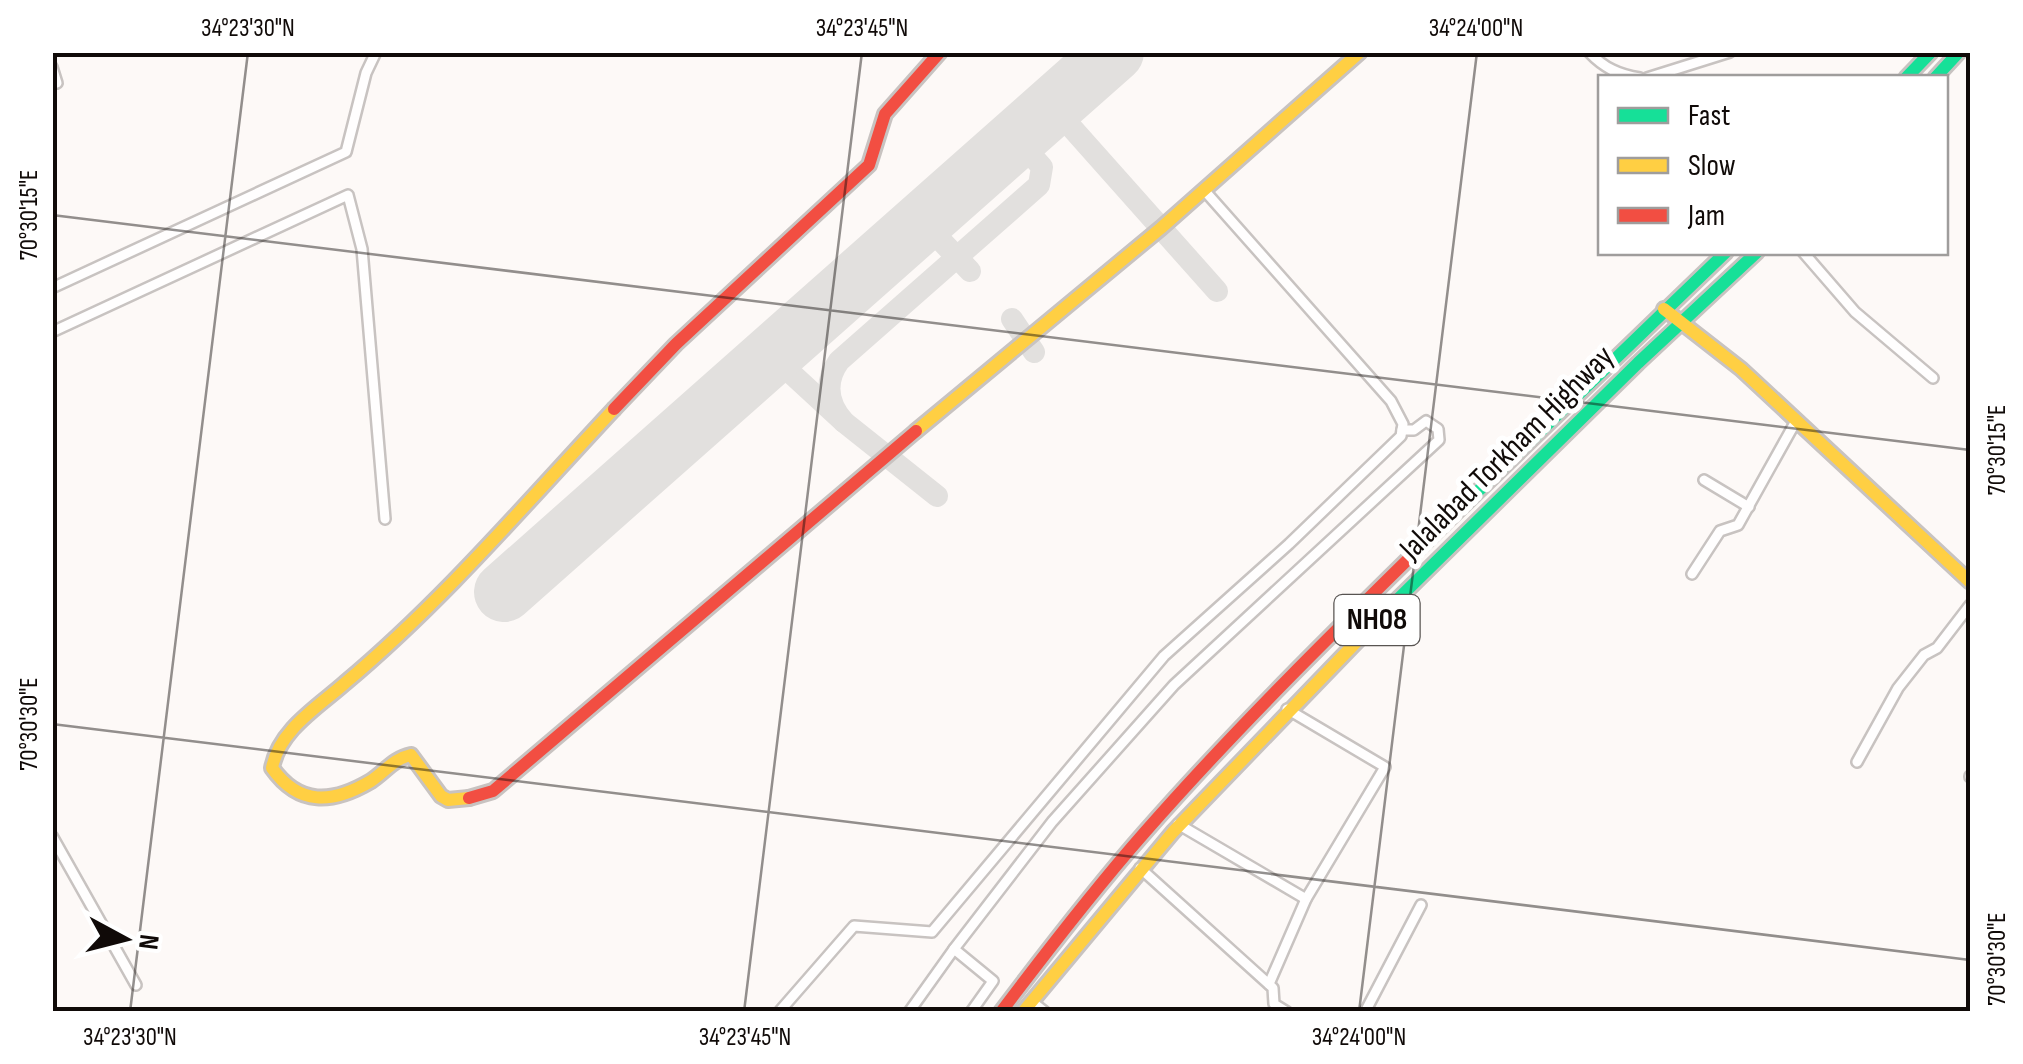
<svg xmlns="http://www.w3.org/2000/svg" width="2023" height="1064" font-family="'Sofia Sans Condensed',sans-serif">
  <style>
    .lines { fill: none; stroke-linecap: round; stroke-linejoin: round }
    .taxiway { stroke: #e2e0de; stroke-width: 22 }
    .runway { stroke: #e2e0de; stroke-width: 60 }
    .street-casing { stroke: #c8c3c1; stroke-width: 14 }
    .fast-casing { stroke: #c8c3c1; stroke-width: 18 }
    .slow-casing { stroke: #c8c3c1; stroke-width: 18 }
    .jam-casing { stroke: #c8c3c1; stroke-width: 18 }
    .street { stroke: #fffefe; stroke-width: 9 }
    .fast { stroke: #16e098; stroke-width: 12 }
    .slow { stroke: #ffcf43; stroke-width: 12 }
    .jam { stroke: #f24e42; stroke-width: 12 }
    .ticks { fill: none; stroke: #100a08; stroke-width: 2.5; stroke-opacity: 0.45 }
    .labels { text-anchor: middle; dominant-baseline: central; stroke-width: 10; stroke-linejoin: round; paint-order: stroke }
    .shield { fill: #fff; stroke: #585452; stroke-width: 2.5 }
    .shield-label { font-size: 30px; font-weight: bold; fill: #100a08 }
    .street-label { font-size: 32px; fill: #100a08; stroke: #fff }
    .neatline { fill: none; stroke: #100a08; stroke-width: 4 }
    .ticks-label { font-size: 25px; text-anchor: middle; fill: #100a08 }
  </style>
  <rect width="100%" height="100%" fill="#fdf9f7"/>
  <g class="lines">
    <g class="taxiway">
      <path d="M 1070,91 L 1061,107 L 1064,119 L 1217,291"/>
      <path d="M 1036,120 L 1052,113 L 1064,119"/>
      <path d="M 932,213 L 930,229 L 970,271"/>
      <path d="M 906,237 L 918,229 L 930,229"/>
      <path d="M 1012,319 L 1034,352"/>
      <path d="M 780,348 L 780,363 L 844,422 L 937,496"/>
      <path d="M 757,368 L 772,363 L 783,366"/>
      <path d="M 844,422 C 827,403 824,382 839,361 L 1039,185 L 1042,167 L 1017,139"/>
    </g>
    <path class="runway" d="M 504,592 L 1114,52"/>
    <defs>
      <g id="street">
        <path d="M 1589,52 C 1604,68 1619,75 1640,78"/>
        <path d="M 52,67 L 57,83"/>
        <path d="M 1647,78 L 1730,52"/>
        <path d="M 1803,252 L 1855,312 L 1933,378"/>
        <path d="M 52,288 L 346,152 L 366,73 L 376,52"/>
        <path d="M 52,332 L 348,195 L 362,249 L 385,519"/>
        <path d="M 1704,480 L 1749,507"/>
        <path d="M 1692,574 L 1720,531 L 1738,525 L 1796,421"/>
        <path d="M 1857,762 L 1898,688 L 1924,655 L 1937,648 L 1970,605"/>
        <path d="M 1970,777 L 1970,776"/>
        <path d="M 1178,824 L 1306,899"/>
        <path d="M 52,836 L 136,985"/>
        <path d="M 1140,868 L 1273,988 L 1274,1004 L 1287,1012"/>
        <path d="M 1269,984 L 1306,899 L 1385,767 L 1287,709"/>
        <path d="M 1031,1001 L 1045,1012"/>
        <path d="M 779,1012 L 854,926 L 932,932 L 1164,656 L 1289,544 L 1401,436 L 1403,424 L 1391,401 L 1204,190"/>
        <path d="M 909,1012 L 954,949"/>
        <path d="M 971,1012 L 993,981 L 954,949 L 1052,822 L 1174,685 L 1439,440 L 1438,429 L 1426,421 L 1414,430 L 1402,430"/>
        <path d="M 1365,1012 L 1421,905"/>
      </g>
      <g id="fast">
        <path d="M 1906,78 L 1931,52"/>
        <path d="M 1935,78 L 1959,52"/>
        <path d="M 1444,524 L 1726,252"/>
        <path d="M 1393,604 L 1638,363 L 1757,252"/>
      </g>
      <g id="slow">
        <path d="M 1664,309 L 1741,369 L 1970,582"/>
        <path d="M 916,431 L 1161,228 L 1360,52"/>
        <path d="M 469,798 L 448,800 L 441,796 L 411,755 C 393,759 386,771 371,781 C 332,804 299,806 272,768 C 279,730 318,707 345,683 C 443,601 527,502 614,409"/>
        <path d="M 1023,1012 L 1173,832 L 1393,604"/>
      </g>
      <g id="jam">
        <path d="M 614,409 L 676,344 L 869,165 L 885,114 L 940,52"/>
        <path d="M 469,798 L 493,791 L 916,431"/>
        <path d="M 1001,1012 C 1047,951 1094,890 1145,832 C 1239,725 1342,624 1444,524"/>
      </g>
    </defs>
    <use href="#street" class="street-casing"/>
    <use href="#fast" class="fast-casing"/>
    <use href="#slow" class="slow-casing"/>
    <use href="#jam" class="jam-casing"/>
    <use href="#street" class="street"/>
    <use href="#fast" class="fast"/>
    <use href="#slow" class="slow"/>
    <use href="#jam" class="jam"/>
  </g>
  <path class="ticks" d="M 52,215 L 1970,450M 52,724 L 1970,960M 130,1012 L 248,52M 744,1012 L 862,52M 1359,1012 L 1477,52"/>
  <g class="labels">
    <rect class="shield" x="1334.5" y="595" width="85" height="50" rx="8"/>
    <g class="shield-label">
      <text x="1377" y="620">NH08</text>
    </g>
    <g class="street-label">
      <text transform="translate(1507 453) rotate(-45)">Jalalabad Torkham Highway</text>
    </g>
  </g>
  <rect width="2023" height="1064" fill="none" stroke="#ffffff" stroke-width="110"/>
  <rect x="1598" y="75" width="350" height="180" fill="#ffffff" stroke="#9f9d9c" stroke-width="2.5"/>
  <rect x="1618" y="108" width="50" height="15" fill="#16e098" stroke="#9f9d9c" stroke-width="2.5"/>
  <text x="1688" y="125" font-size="30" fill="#100a08">Fast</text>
  <rect x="1618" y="158" width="50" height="15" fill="#ffcf43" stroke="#9f9d9c" stroke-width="2.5"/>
  <text x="1688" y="175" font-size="30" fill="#100a08">Slow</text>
  <rect x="1618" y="208" width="50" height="15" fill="#f24e42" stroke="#9f9d9c" stroke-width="2.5"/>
  <text x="1688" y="225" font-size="30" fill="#100a08">Jam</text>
  <g transform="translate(125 939) rotate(97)" stroke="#ffffff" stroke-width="8" paint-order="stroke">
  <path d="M0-8L18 38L0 25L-18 38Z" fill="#100a08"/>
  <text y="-15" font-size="28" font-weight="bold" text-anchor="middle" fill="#100a08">N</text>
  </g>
  <rect x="55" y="55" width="1913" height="954" class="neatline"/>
  <g class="ticks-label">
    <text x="248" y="36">34°23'30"N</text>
    <text x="862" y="36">34°23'45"N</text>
    <text x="1476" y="36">34°24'00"N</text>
    <text transform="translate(28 215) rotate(-90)" y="9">70°30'15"E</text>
    <text transform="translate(1996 450) rotate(-90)" y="9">70°30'15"E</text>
    <text transform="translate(28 724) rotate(-90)" y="9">70°30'30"E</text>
    <text transform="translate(1996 959) rotate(-90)" y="9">70°30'30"E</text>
    <text x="130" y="1045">34°23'30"N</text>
    <text x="745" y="1045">34°23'45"N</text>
    <text x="1359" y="1045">34°24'00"N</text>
  </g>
</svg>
